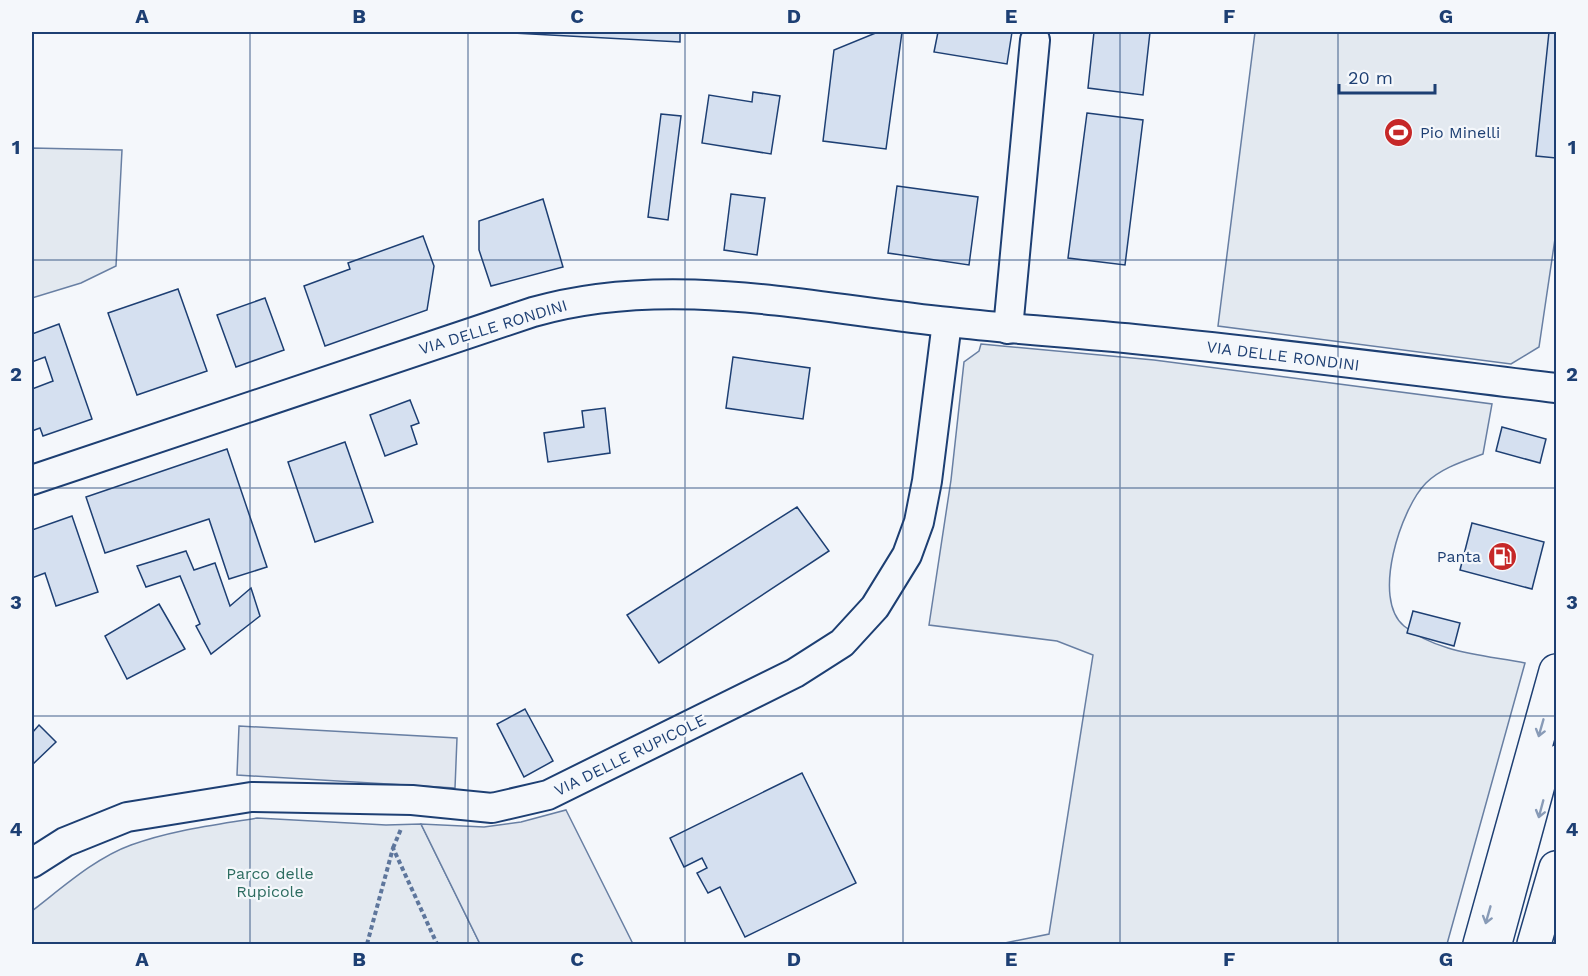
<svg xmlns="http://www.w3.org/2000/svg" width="1588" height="976" font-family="'Work Sans',sans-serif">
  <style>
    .green { fill: #e3e9f0; stroke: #687fa3; stroke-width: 1.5 }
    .parking { fill: #e3e8f0; stroke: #687fa3; stroke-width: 1.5 }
    .building { fill: #d5e0f0; stroke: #1d3f73; stroke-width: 1.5 }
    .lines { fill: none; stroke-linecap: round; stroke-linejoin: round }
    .service-casing { stroke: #1d3f73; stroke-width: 18 }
    .minor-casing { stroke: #1d3f73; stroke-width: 32 }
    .tertiary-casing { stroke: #1d3f73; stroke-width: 36 }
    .path { stroke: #5e769c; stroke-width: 4; stroke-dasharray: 4.5 3; stroke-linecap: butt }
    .service { stroke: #f4f7fb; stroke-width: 15 }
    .minor { stroke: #f4f7fb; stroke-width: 28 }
    .tertiary { stroke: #f4f7fb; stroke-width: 33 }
    .oneway { stroke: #889bb7 }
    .grid { fill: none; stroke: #1d3f73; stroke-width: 1.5; stroke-opacity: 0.55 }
    .labels { text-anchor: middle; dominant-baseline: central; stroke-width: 4.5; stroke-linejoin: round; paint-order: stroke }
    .poi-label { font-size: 16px; fill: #1d3f73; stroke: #f4f7fb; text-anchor: start }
    .street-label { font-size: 16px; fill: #1d3f73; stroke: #f4f7fb }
    .park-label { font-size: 16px; fill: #2c6c60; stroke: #f4f7fb }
    .neatline { fill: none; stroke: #1d3f73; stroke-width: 2 }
    .grid-label { font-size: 20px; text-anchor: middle; font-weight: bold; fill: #1d3f73 }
  </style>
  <rect width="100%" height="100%" fill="#f4f7fb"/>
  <g class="green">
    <path d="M 1255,32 L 1556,32 L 1556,232 L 1539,347 L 1511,364 L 1218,326 Z"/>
    <path d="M 32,148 L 122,150 L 116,266 L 81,283 L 32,298 Z"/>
    <path d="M 981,344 L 1154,360 L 1492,404 L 1483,454 C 1464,461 1441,468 1426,483 C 1401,508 1371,599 1404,626 C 1437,653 1485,655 1525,663 L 1447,944 L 1000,944 L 1049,934 L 1093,655 L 1057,641 L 929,625 L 951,480 L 964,362 L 979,351 Z"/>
    <path d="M 257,818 L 386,825 L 421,824 L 480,944 L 32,944 L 32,911 C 62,888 95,858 131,845 C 172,830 215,825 257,818 Z"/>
  </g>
  <g class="parking">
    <path d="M 239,726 L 457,738 L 455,788 L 237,775 Z"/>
    <path d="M 566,810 L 633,944 L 480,944 L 421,824 L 484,827 L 521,822 Z"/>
  </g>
  <g class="building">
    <path d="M 494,32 L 680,32 L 680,42 Z"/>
    <path d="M 878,32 L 902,32 L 886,149 L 823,141 L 834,50 Z"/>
    <path d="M 938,32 L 1012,32 L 1007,64 L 934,52 Z"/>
    <path d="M 1094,32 L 1150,32 L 1143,95 L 1088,88 Z"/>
    <path d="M 1549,32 L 1556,32 L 1556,158 L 1536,156 Z"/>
    <path d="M 753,92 L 780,96 L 771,154 L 702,143 L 709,95 L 752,102 Z"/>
    <path d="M 1087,113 L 1143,120 L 1125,265 L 1068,258 Z"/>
    <path d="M 661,114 L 681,116 L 668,220 L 648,217 Z"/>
    <path d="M 897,186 L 978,197 L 969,265 L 888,253 Z"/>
    <path d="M 731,194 L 765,198 L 757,255 L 724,250 Z"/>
    <path d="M 543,199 L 563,267 L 491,286 L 479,250 L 479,221 Z"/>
    <path d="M 423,236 L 434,266 L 427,310 L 325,346 L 304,286 L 350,269 L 348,263 Z"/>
    <path d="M 178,289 L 207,371 L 137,395 L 108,313 Z"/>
    <path d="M 265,298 L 284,350 L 236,367 L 217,315 Z"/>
    <path d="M 59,324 L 92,419 L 43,436 L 40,428 L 32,431 L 32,389 L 53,381 L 45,357 L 32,362 L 32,334 Z"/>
    <path d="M 733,357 L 810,368 L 803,419 L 726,408 Z"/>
    <path d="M 410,400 L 419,423 L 411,426 L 417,444 L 385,456 L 370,415 Z"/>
    <path d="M 605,408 L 610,453 L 548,462 L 544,433 L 584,427 L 582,411 Z"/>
    <path d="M 1502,427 L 1546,439 L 1540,463 L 1496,451 Z"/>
    <path d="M 345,442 L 373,522 L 315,542 L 288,462 Z"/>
    <path d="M 227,449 L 267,567 L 229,579 L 209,519 L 105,553 L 86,497 Z"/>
    <path d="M 797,507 L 829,551 L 659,663 L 627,615 Z"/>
    <path d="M 72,516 L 98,592 L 56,606 L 45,573 L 32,578 L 32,530 Z"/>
    <path d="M 1472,523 L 1544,542 L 1532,589 L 1460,570 Z"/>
    <path d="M 186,551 L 194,570 L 215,563 L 230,606 L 251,588 L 260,616 L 211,654 L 196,626 L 200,624 L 180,576 L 146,587 L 137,566 Z"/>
    <path d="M 159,604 L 185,649 L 127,679 L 105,636 Z"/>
    <path d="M 1413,611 L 1460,623 L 1454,646 L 1407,633 Z"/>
    <path d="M 525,709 L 553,761 L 524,777 L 497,724 Z"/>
    <path d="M 39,725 L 56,742 L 32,765 L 32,733 Z"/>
    <path d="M 802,773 L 856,883 L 745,937 L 720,887 L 708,893 L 697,873 L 707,868 L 702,858 L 684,867 L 670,838 Z"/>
  </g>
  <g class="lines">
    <defs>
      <path id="service" d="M 1504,944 L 1556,753"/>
      <g id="minor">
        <path d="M 1008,329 L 1035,40"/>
        <path d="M 32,480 L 533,312 C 669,273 811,308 949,322 C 1011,329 1073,333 1134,339 C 1275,353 1416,371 1556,388"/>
        <path d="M 32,863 L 65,842 L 127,817 L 251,797 L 412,800 L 492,808 L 548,795 L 795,673 L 842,643 L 875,607 L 907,555 L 919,522 L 927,481 L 947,322"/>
      </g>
      <g id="tertiary">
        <path d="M 1480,944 L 1556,671"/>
        <path d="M 1534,944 L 1556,868"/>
      </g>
    </defs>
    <use href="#service" class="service-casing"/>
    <use href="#minor" class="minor-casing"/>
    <use href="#tertiary" class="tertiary-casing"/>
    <g class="path">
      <path d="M 393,848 L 401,829"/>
      <path d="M 367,944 L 393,848 L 437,944"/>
    </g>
    <use href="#service" class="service"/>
    <use href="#minor" class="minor"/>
    <use href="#tertiary" class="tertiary"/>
  </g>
  <defs><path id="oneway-shaft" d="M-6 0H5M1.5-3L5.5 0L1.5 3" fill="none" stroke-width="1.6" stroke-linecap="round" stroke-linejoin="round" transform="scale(1.5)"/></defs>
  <g class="oneway">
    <use href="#oneway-shaft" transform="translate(1541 728) rotate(106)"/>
    <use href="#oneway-shaft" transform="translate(1541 809) rotate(105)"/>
    <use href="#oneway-shaft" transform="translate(1488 915) rotate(106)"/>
  </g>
  <path class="grid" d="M 250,32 L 250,944M 468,32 L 468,944M 685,32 L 685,944M 903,32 L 903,944M 1120,32 L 1120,944M 1338,32 L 1338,944M 32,260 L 1556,260M 32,488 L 1556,488M 32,716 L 1556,716"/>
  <defs>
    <symbol id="stadium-disc" viewBox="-11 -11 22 22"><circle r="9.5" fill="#c62828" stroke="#f4f7fb"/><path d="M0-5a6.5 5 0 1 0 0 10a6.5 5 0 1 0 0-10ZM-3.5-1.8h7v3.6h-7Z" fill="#fff"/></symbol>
    <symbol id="fuel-disc" viewBox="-11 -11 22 22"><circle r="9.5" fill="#c62828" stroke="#f4f7fb"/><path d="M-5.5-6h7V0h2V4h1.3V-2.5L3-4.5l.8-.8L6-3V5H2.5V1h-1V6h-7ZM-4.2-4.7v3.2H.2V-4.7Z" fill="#fff"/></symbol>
  </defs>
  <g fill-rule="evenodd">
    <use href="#stadium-disc" x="1382" y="116" width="33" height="33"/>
    <use href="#fuel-disc" x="1486" y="540" width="33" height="33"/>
  </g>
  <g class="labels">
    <g class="poi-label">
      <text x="1420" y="132">Pio Minelli</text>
      <text x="1481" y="556" text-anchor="end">Panta</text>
    </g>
    <g class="street-label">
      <text transform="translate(493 327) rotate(-17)">VIA DELLE RONDINI</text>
      <text transform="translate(1283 356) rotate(7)">VIA DELLE RONDINI</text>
      <text transform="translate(630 755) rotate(-26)">VIA DELLE RUPICOLE</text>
    </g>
    <g class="park-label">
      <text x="270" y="873">Parco delle<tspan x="270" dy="18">Rupicole</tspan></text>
    </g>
  </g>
  <rect width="1588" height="976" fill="none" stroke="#f4f7fb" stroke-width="66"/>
  <path d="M1339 84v9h96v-9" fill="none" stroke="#1d3f73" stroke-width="3"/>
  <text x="1348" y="84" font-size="18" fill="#1d3f73" stroke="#f4f7fb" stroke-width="4.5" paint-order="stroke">20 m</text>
  <rect x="33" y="33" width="1522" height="910" class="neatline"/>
  <g class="grid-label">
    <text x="142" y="23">A</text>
    <text x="359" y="23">B</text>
    <text x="577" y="23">C</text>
    <text x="794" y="23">D</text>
    <text x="1011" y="23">E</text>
    <text x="1229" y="23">F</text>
    <text x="1446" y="23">G</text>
    <text x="16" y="154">1</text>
    <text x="1572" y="154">1</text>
    <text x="16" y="381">2</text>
    <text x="1572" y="381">2</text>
    <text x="16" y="609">3</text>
    <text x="1572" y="609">3</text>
    <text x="16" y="836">4</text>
    <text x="1572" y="836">4</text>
    <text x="142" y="966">A</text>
    <text x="359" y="966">B</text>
    <text x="577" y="966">C</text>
    <text x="794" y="966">D</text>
    <text x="1011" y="966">E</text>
    <text x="1229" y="966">F</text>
    <text x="1446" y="966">G</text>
  </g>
</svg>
